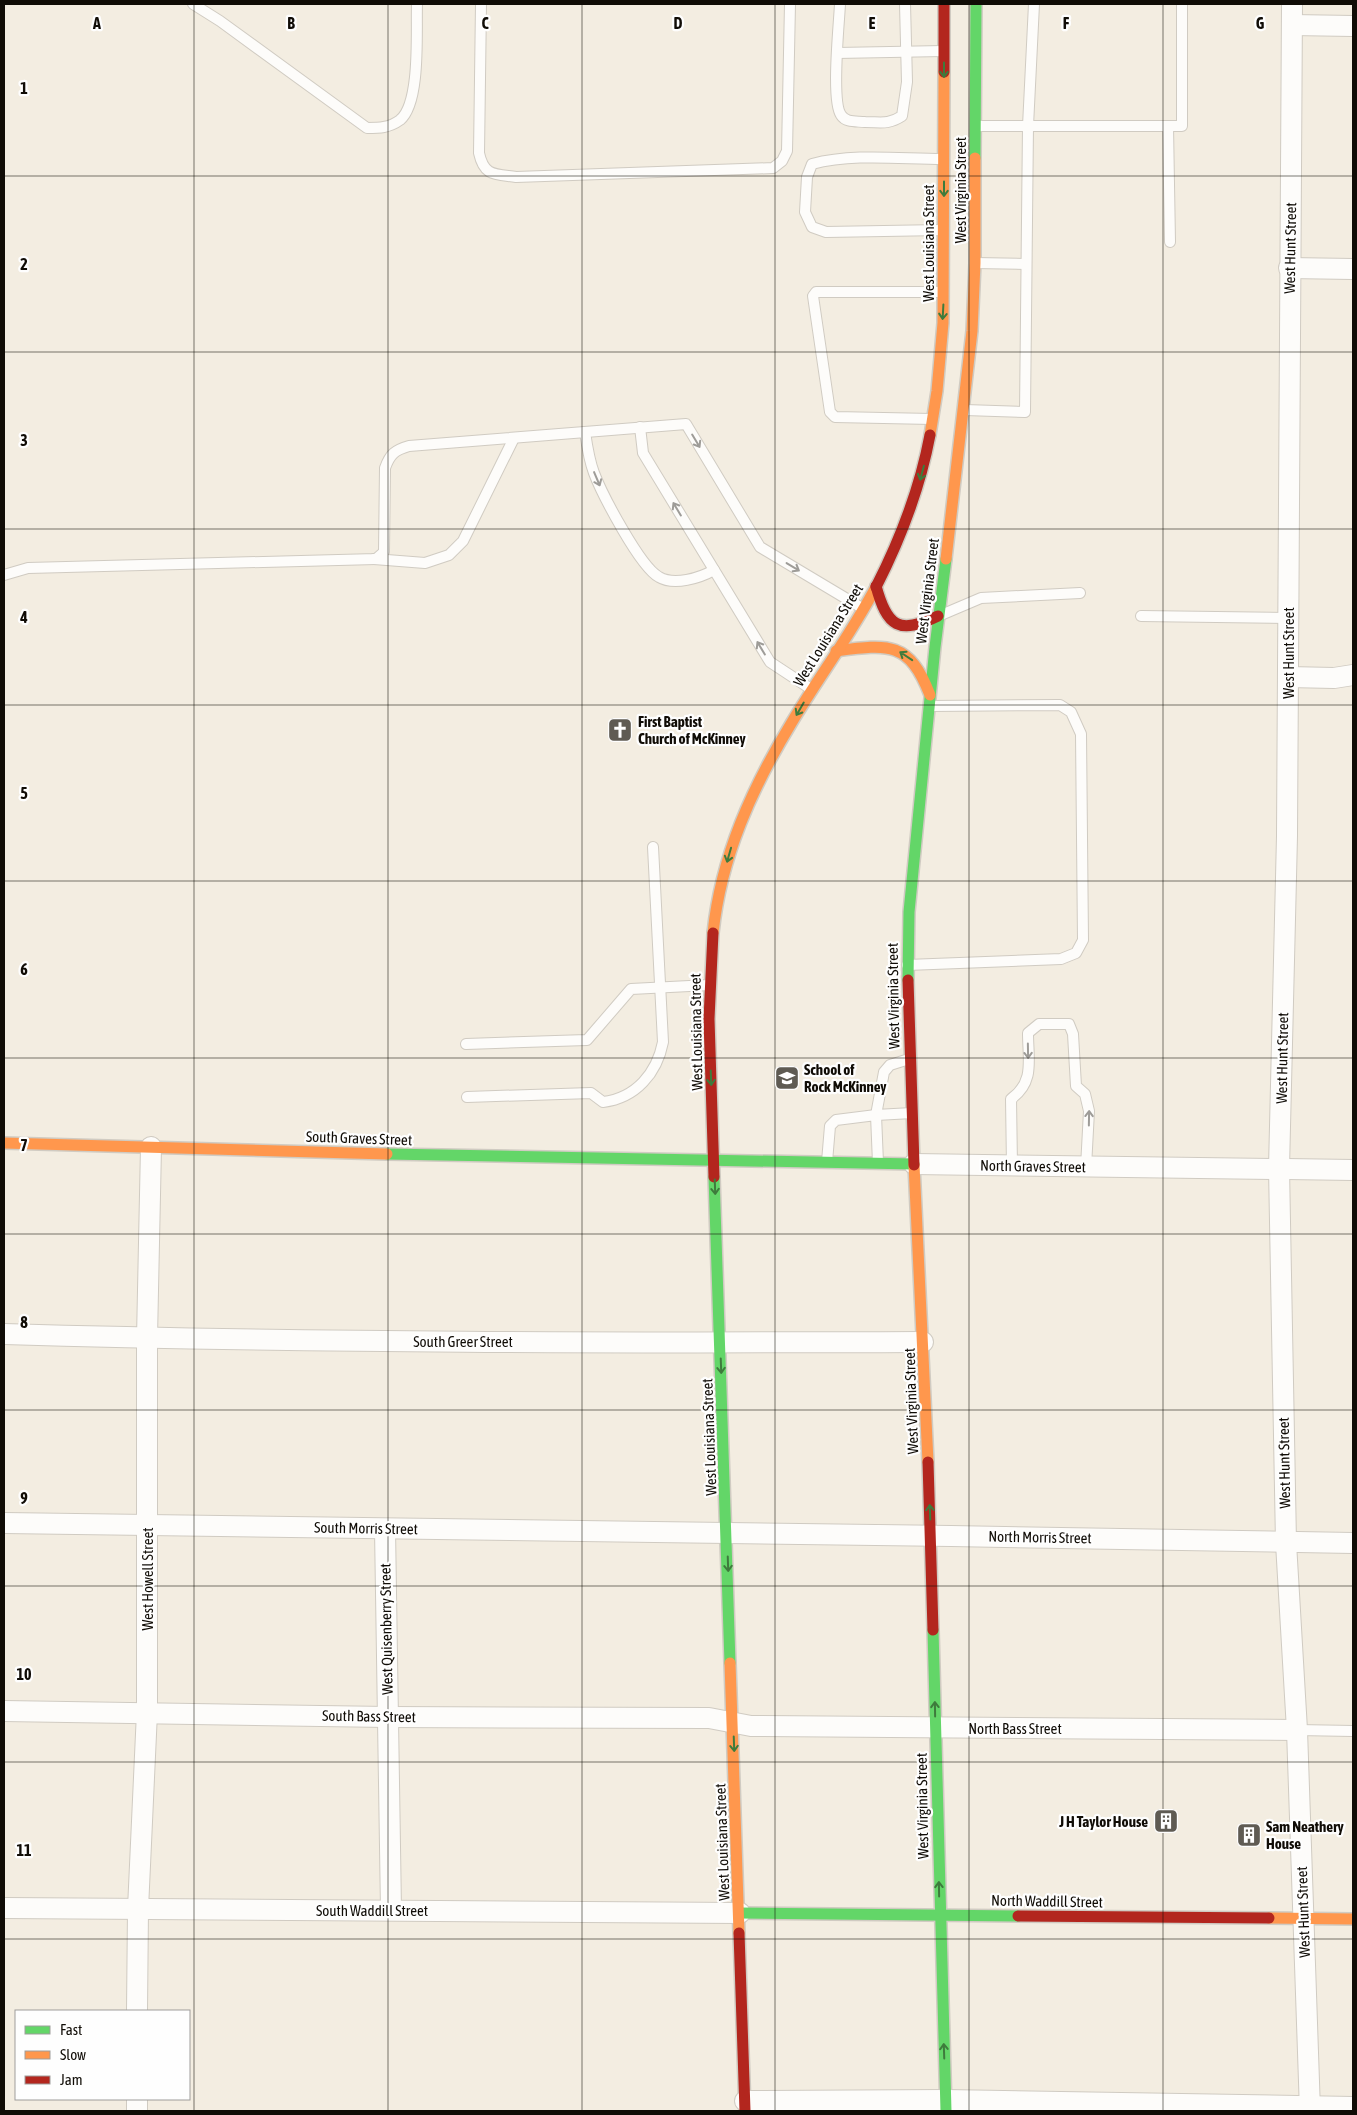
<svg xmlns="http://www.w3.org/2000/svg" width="1357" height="2115" font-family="'Asap Condensed',sans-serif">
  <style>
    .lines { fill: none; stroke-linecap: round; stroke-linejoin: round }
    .lane-casing { stroke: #d0cbc2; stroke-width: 12 }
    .street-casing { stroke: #d0cbc2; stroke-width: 22 }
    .fast-casing { stroke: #d0cbc2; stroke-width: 14 }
    .slow-casing { stroke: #d0cbc2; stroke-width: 14 }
    .jam-casing { stroke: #d0cbc2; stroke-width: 14 }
    .lane { stroke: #fdfcfa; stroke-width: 10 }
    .street { stroke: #fdfcfa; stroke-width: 20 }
    .fast { stroke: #63d668; stroke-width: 11 }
    .slow { stroke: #ff974d; stroke-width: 11 }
    .jam { stroke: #b3261e; stroke-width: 11 }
    .oneway { stroke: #3e7b3c }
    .oneway2 { stroke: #9e9c98 }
    .grid { fill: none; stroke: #100c06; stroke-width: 1; stroke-opacity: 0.55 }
    .labels { text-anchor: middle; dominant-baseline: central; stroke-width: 4.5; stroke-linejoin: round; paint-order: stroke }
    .street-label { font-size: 15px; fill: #100c06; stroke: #fefefe }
    .poi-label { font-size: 15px; font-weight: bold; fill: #100c06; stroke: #fefefe; text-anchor: start }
    .grid-label { font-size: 16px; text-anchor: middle; font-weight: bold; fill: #100c06; stroke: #fefefe; stroke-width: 4.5; stroke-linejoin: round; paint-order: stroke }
  </style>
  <rect width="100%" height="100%" fill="#f3ede1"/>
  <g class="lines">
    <defs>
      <g id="lane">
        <path d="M 193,4 L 220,21 L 367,128 C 379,128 389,128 400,120 C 421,103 416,30 417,4"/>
        <path d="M 481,4 L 479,153 C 484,176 494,174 516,177 L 773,168 L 782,161 L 787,151 L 790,4"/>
        <path d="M 840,4 C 839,25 831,101 841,115 C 846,123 856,121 865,122 C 881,122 888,125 902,116 L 907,82 L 905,4"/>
        <path d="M 837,53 L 943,51"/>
        <path d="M 975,126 L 1182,126 L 1182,4"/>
        <path d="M 1168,126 L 1170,242"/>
        <path d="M 942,230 L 826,232 L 812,227 L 805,212 L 807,177 L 812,164 C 854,153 900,159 943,159"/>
        <path d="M 975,263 L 1026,264"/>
        <path d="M 965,410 L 1025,412 L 1028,126 L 1034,4"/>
        <path d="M 932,419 L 835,417 L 830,412 L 813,296 L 816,292 L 942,292"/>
        <path d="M 640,427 L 643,453 L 770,662 L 811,689"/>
        <path d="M 585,432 C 587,446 589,460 594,473 C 602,494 640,567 659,577 C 674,586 700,578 714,570"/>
        <path d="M 374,559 L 425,563 L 449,555 L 463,541 L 514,438"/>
        <path d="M 4,575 L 28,568 L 376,559 L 384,552 L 385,468 C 390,454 395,450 409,446 L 686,424 L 760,547 L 862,608"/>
        <path d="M 941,615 L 981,598 L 1080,593"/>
        <path d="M 1141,616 L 1288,618"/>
        <path d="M 907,965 L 1061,959 L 1076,953 L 1083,940 L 1081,734 L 1071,712 L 1060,705 L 930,706"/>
        <path d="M 466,1044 L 587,1040 L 631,989 L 709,985"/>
        <path d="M 909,1059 L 890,1065 L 884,1072 L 876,1115 L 912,1113"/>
        <path d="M 467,1097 L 591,1093 L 603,1102 C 636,1098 657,1073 663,1042 L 653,847"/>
        <path d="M 827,1162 L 830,1126 L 836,1120 L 876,1115 L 878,1163"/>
        <path d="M 1012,1166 L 1011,1099 C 1035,1082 1028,1060 1028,1033 L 1039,1024 L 1069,1024 L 1073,1034 L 1076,1086 L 1085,1094 L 1089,1111 L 1086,1167"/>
        <path d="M 1297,1730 L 1353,1731"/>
      </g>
      <g id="street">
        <path d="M 1292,4 L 1287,836 L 1279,1168 L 1286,1543 L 1297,1730 L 1310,2111"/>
        <path d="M 1292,25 L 1353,26"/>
        <path d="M 1289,268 L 1353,269"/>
        <path d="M 1288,677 L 1334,678 L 1353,675"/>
        <path d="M 914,1164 L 1353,1170"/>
        <path d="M 4,1334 C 310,1343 617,1343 923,1342"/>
        <path d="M 4,1523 L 951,1536 L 1353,1543"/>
        <path d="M 385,1529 L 391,1910"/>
        <path d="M 4,1711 L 387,1717 L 709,1718 L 751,1726 L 1297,1730"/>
        <path d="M 4,1908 L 740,1913"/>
        <path d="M 137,2011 L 138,1909 L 147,1712 L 147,1338 L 151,1147"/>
        <path d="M 745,2101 L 946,2100 L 1353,2107"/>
        <path d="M 137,2111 L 137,2099"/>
      </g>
      <g id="fast">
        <path d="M 975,158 L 976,4"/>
        <path d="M 908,980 L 909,912 L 935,647 L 946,559"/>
        <path d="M 387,1154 L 914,1164"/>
        <path d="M 714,1177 L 730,1663"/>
        <path d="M 933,1630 L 946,2111"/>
        <path d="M 740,1913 L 1018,1916"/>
      </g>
      <g id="slow">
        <path d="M 930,435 L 937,391 L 943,323 L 944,72"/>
        <path d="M 946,559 L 972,331 L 975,263 L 975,158"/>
        <path d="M 836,651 C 889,644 909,641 930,695"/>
        <path d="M 713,933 C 721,856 752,788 792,722 C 819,677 851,634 876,587"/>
        <path d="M 4,1143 L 387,1154"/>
        <path d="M 914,1165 L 928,1462"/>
        <path d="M 730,1663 L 739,1933"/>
        <path d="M 1269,1918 L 1353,1919"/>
      </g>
      <g id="jam">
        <path d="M 944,4 L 944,72"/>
        <path d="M 876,586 C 887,627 899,635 938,616"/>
        <path d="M 876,587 C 901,538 920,488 930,435"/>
        <path d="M 713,933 L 709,1019 L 714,1177"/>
        <path d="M 908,980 L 914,1165"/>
        <path d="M 928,1462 L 933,1630"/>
        <path d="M 1018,1916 L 1269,1918"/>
        <path d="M 739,1933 L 745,2111"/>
      </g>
    </defs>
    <use href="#lane" class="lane-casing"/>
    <use href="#street" class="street-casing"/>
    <use href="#fast" class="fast-casing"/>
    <use href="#slow" class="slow-casing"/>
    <use href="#jam" class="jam-casing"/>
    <use href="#lane" class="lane"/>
    <use href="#street" class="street"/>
    <use href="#fast" class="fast"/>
    <use href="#slow" class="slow"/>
    <use href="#jam" class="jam"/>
  </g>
  <defs><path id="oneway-shaft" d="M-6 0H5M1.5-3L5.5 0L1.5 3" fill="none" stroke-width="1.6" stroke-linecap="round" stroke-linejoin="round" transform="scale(1.25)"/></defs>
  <g class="oneway">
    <use href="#oneway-shaft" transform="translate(944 70) rotate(90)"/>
    <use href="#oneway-shaft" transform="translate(944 189) rotate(90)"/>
    <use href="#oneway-shaft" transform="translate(943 312) rotate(93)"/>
    <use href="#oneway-shaft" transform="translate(922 473) rotate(105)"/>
    <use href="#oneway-shaft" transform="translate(906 656) rotate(-146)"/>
    <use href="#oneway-shaft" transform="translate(800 709) rotate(120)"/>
    <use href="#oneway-shaft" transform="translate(729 855) rotate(106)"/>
    <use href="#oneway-shaft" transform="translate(711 1078) rotate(88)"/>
    <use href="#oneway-shaft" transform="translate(715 1187) rotate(88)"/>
    <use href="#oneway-shaft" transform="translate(721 1366) rotate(88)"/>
    <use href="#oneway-shaft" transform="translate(930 1512) rotate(-92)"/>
    <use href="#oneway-shaft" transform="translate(728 1564) rotate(88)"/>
    <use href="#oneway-shaft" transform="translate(935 1709) rotate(-91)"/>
    <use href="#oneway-shaft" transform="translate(734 1744) rotate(88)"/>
    <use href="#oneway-shaft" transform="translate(939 1889) rotate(-91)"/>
    <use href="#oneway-shaft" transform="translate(944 2051) rotate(-92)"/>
  </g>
  <g class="oneway2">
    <use href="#oneway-shaft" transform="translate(696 441) rotate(59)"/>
    <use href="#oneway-shaft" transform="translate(597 479) rotate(67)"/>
    <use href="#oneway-shaft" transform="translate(677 509) rotate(-121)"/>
    <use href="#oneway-shaft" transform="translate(793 567) rotate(31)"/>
    <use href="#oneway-shaft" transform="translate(761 648) rotate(-121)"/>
    <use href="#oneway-shaft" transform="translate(1028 1051) rotate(89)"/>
    <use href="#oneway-shaft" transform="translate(1089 1118) rotate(-89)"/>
  </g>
  <path class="grid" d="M 194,4 L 194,2111M 388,4 L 388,2111M 582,4 L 582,2111M 775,4 L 775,2111M 969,4 L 969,2111M 1163,4 L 1163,2111M 4,176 L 1353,176M 4,352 L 1353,352M 4,529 L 1353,529M 4,705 L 1353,705M 4,881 L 1353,881M 4,1058 L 1353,1058M 4,1234 L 1353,1234M 4,1410 L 1353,1410M 4,1586 L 1353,1586M 4,1762 L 1353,1762M 4,1939 L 1353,1939"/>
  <defs>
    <symbol id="church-square" viewBox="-11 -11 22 22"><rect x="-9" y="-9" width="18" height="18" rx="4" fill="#5f5b53" stroke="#fefefe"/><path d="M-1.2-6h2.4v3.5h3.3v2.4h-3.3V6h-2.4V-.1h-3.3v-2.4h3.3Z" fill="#fff"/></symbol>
    <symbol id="school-square" viewBox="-11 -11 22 22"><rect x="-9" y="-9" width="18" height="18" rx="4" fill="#5f5b53" stroke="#fefefe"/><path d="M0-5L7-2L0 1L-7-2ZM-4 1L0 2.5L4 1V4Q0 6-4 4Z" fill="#fff"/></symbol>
    <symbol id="building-square" viewBox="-11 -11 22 22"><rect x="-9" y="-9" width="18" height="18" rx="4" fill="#5f5b53" stroke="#fefefe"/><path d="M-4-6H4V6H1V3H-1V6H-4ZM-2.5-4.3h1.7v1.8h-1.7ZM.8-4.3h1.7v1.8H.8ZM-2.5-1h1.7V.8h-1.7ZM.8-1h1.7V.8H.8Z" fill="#fff"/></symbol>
  </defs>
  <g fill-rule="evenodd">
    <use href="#church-square" x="606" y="716" width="28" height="28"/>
    <use href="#school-square" x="773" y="1064" width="28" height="28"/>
    <use href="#building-square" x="1152" y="1807" width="28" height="28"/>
    <use href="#building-square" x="1235" y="1821" width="28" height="28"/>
  </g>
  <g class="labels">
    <g class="street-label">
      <text transform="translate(960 190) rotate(-90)">West Virginia Street</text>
      <text transform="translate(928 243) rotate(-90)">West Louisiana Street</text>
      <text transform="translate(1290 248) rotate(-89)">West Hunt Street</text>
      <text transform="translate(927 591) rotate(-83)">West Virginia Street</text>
      <text transform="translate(828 635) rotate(-58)">West Louisiana Street</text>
      <text transform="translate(1288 653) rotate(-90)">West Hunt Street</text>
      <text transform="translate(893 996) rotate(-91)">West Virginia Street</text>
      <text transform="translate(696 1032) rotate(-91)">West Louisiana Street</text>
      <text transform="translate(1282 1058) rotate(-89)">West Hunt Street</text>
      <text transform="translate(359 1138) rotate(2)">South Graves Street</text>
      <text transform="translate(1033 1166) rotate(1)">North Graves Street</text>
      <text x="463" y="1341">South Greer Street</text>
      <text transform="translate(911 1401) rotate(-92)">West Virginia Street</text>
      <text transform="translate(709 1437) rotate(-92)">West Louisiana Street</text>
      <text transform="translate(1284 1463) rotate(-91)">West Hunt Street</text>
      <text transform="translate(366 1528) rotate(1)">South Morris Street</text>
      <text transform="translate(1040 1537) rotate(1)">North Morris Street</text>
      <text transform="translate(147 1579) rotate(-90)">West Howell Street</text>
      <text transform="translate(386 1629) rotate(-91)">West Quisenberry Street</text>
      <text transform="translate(369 1716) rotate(1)">South Bass Street</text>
      <text x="1015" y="1728">North Bass Street</text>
      <text transform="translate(922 1806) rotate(-91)">West Virginia Street</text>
      <text transform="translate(722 1842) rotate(-92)">West Louisiana Street</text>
      <text transform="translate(1047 1901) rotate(1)">North Waddill Street</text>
      <text x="372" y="1910">South Waddill Street</text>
      <text transform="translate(1303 1912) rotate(-92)">West Hunt Street</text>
    </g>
    <g class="poi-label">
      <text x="638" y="721">First Baptist<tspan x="638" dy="17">Church of McKinney</tspan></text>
      <text x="804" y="1069">School of<tspan x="804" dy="17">Rock McKinney</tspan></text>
      <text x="1148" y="1821" text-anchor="end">J H Taylor House</text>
      <text x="1266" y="1826">Sam Neathery<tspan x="1266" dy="17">House</tspan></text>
    </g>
  </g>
  <g class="grid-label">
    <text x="97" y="29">A</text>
    <text x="291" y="29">B</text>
    <text x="485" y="29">C</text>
    <text x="678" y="29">D</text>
    <text x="872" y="29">E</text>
    <text x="1066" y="29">F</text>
    <text x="1260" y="29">G</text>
    <text x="24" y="94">1</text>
    <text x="24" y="270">2</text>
    <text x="24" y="446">3</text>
    <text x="24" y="623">4</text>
    <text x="24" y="799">5</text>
    <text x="24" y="975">6</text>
    <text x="24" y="1151">7</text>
    <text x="24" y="1328">8</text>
    <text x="24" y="1504">9</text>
    <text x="24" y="1680">10</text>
    <text x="24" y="1856">11</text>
  </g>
  <rect width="1357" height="2115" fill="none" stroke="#100c06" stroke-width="10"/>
  <rect x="15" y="2010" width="175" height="90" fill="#fefefe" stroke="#9f9d9b"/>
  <rect x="25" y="2026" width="25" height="8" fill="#63d668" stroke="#9f9d9b"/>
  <text x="60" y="2035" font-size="15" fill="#100c06">Fast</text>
  <rect x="25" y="2051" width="25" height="8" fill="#ff974d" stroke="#9f9d9b"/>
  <text x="60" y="2060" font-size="15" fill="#100c06">Slow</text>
  <rect x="25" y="2076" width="25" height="8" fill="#b3261e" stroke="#9f9d9b"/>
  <text x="60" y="2085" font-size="15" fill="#100c06">Jam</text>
</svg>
